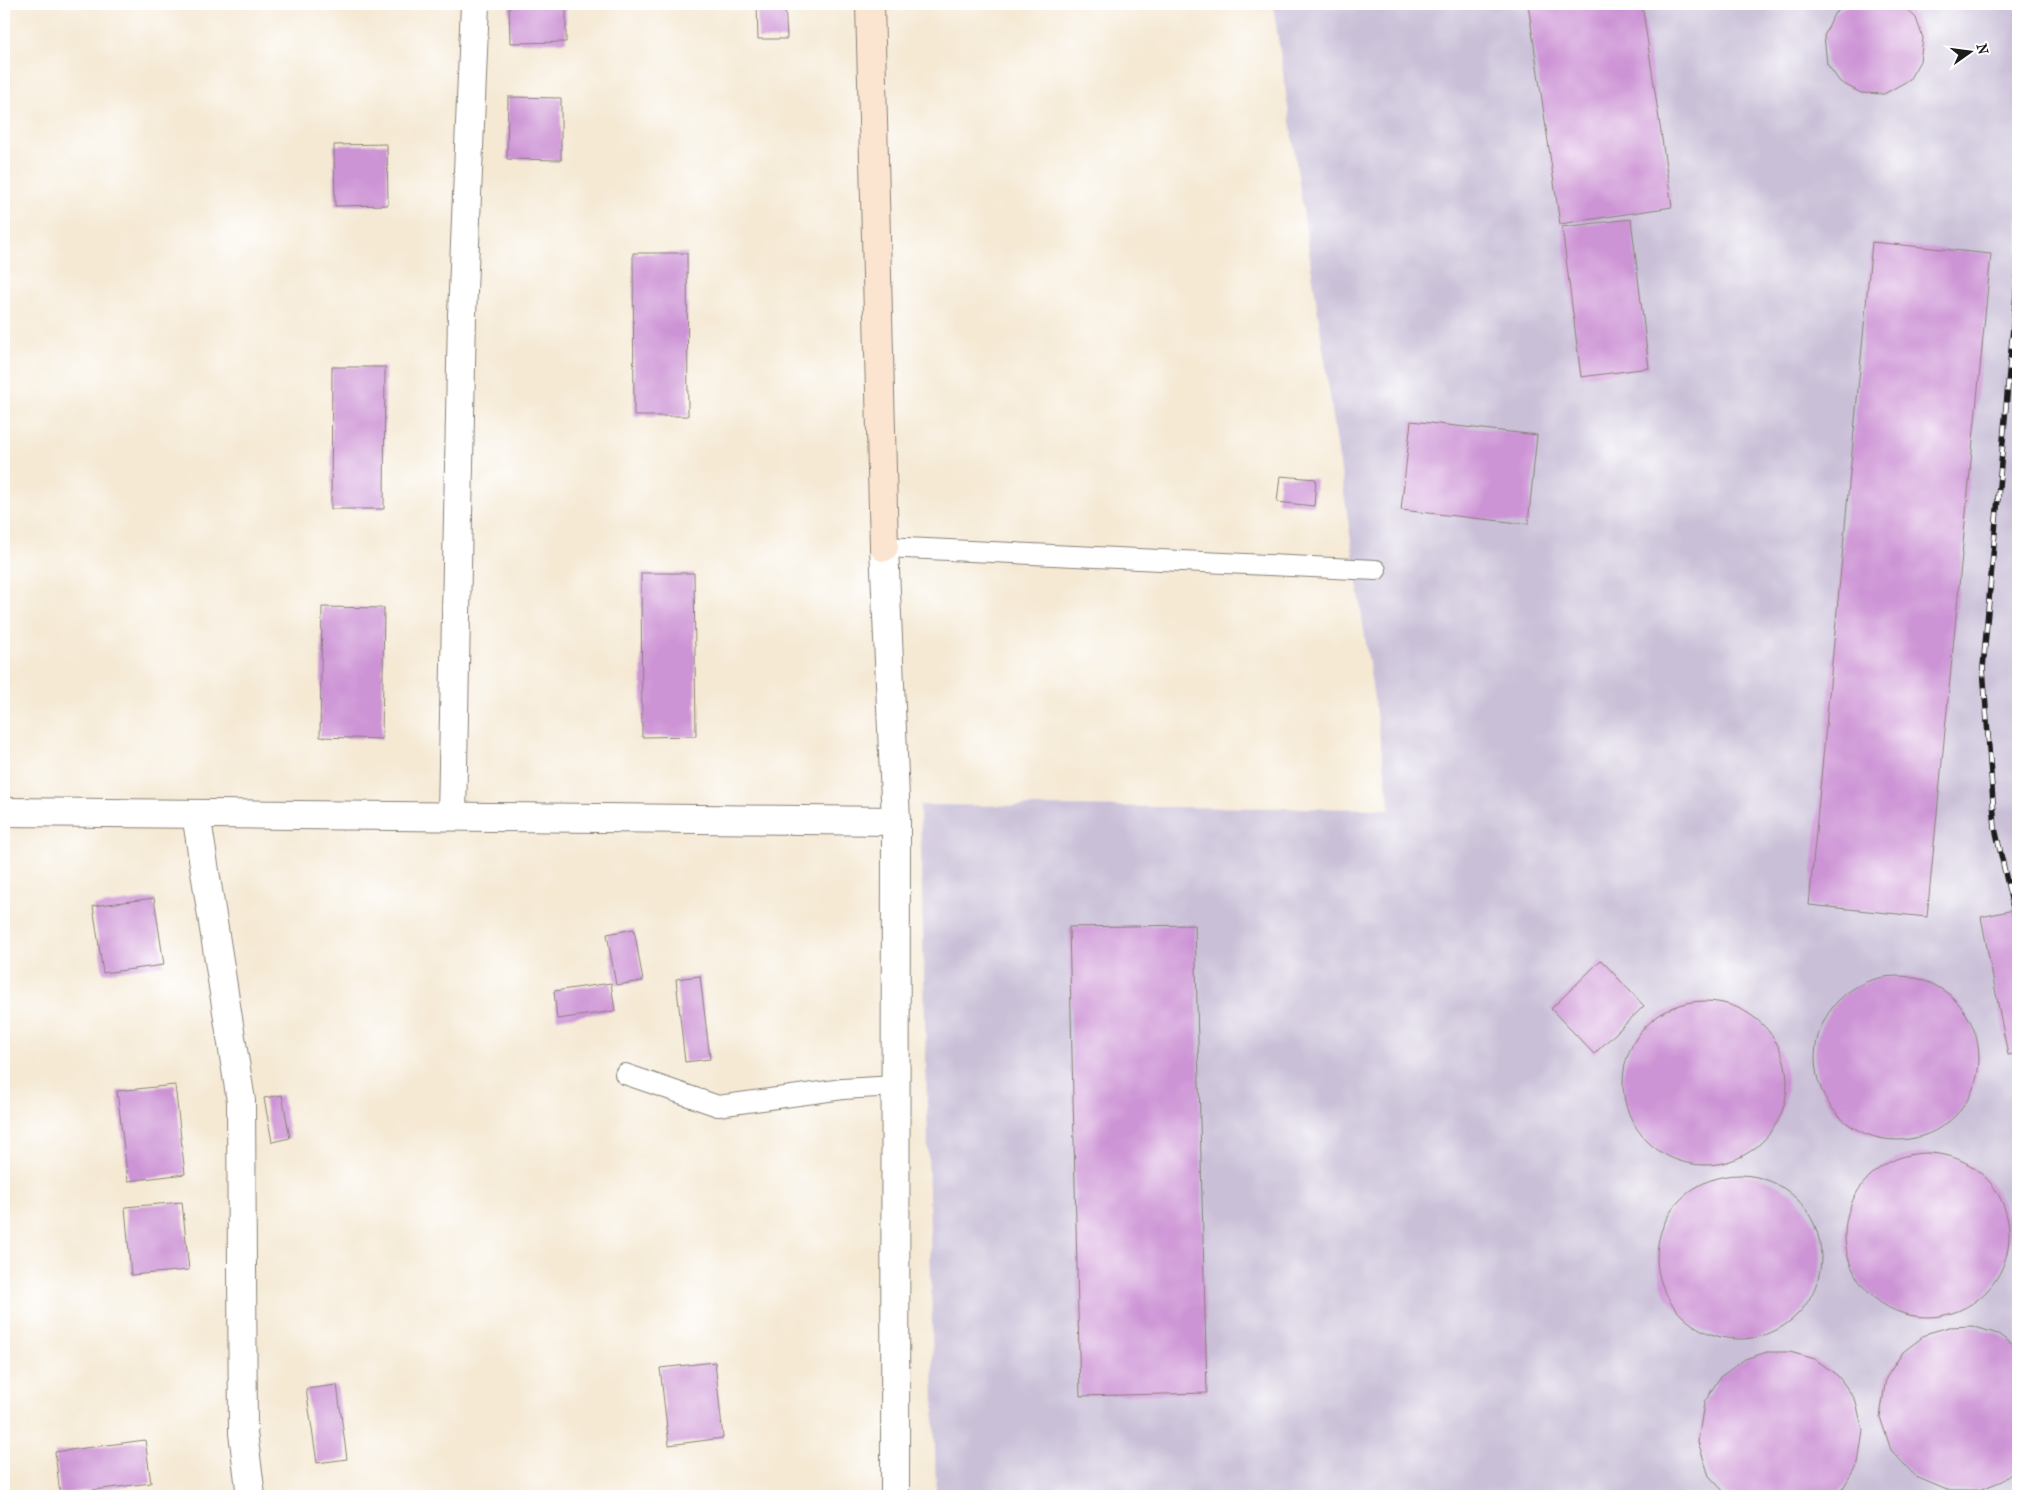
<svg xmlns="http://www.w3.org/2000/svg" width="2022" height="1500" font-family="'IM FELL French Canon',serif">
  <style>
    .industrial { fill: #c9bfd7 }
    .building { fill: #cd94d5 }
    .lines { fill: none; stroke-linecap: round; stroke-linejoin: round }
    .lane-casing { stroke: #888278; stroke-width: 22 }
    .street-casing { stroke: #888278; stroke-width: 30 }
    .secondary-casing { stroke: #888278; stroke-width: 30 }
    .lane { stroke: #fff; stroke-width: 20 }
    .street { stroke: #fff; stroke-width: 28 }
    .secondary { stroke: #fce5d0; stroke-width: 28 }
    .rail-casing { stroke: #1c1c1c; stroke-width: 5.5 }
    .rail { stroke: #fff; stroke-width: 4; stroke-dasharray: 11; stroke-linecap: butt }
  </style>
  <rect width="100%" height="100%" fill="#fff"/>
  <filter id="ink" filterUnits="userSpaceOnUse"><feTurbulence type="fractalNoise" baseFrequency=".02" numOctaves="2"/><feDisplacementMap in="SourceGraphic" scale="10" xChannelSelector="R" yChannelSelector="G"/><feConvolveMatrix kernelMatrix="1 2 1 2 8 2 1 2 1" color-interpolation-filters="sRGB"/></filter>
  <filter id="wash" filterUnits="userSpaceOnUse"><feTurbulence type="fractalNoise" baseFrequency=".0096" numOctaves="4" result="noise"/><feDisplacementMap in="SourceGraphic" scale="20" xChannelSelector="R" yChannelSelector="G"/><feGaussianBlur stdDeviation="1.12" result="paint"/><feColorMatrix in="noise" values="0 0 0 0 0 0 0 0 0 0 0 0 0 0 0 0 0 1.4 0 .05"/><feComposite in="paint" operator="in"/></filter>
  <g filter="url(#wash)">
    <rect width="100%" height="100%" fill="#f5e9d4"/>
    <path class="industrial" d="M 1273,4 L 2018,4 L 2018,1496 L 936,1496 L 920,805 L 1390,809 Z"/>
    <g id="blocks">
      <g class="building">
        <path d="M 509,4 L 566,4 L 566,42 L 510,43 Z"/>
        <path d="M 757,4 L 785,4 L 787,39 L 758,39 Z"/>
        <path d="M 1528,4 L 1642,4 L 1672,207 L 1560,224 Z"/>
        <path d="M 1848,4 L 1901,4 L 1916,18 L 1923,38 L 1920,61 L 1909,80 L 1884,94 L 1861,93 L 1840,82 L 1827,64 L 1824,36 L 1834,14 Z"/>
        <path d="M 508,97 L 561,98 L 561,160 L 507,159 Z"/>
        <path d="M 387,144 L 388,205 L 335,206 L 334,145 Z"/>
        <path d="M 1631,219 L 1649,368 L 1581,377 L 1562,227 Z"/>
        <path d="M 1872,242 L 1991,254 L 1927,917 L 1809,905 Z"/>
        <path d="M 633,253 L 687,253 L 688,416 L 634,416 Z"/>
        <path d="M 332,367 L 385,367 L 384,509 L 331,509 Z"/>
        <path d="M 1411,421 L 1537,435 L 1528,524 L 1401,510 Z"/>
        <path d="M 1280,476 L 1316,479 L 1314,506 L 1277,502 Z"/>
        <path d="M 641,573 L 694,573 L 696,736 L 642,737 Z"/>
        <path d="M 322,607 L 384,608 L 382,739 L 320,737 Z"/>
        <path d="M 154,898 L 164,965 L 103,973 L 93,906 Z"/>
        <path d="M 2018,909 L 2018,1053 L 2008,1055 L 1981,917 Z"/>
        <path d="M 1195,925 L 1207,1393 L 1080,1396 L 1069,927 Z"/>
        <path d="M 634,929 L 643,981 L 616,985 L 607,934 Z"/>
        <path d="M 1601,960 L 1644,1006 L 1594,1054 L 1551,1009 Z"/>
        <path d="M 700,976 L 710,1059 L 685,1062 L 676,979 Z"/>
        <circle cx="1897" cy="1058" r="82"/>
        <path d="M 611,983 L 615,1011 L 557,1019 L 554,991 Z"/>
        <circle cx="1705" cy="1083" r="82"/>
        <path d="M 175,1085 L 185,1174 L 128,1181 L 117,1091 Z"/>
        <path d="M 282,1095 L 290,1138 L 272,1142 L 264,1098 Z"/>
        <circle cx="1927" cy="1235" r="82"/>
        <circle cx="1739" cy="1257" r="82"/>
        <path d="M 182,1202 L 189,1270 L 131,1275 L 125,1207 Z"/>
        <path d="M 1972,1326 L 1998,1334 L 2018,1348 L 2018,1468 L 2002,1481 L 1979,1490 L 1947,1490 L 1916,1477 L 1891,1450 L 1880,1417 L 1886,1378 L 1903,1352 L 1928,1333 L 1949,1327 Z"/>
        <path d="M 1767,1352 L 1790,1352 L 1815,1359 L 1838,1376 L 1855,1399 L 1863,1430 L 1858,1463 L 1843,1488 L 1833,1496 L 1728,1496 L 1709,1476 L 1698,1442 L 1704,1403 L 1720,1377 L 1745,1359 Z"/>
        <path d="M 715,1362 L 723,1438 L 669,1445 L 660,1368 Z"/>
        <path d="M 337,1385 L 347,1459 L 317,1463 L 306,1389 Z"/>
        <path d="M 145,1440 L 151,1483 L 60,1494 L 55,1452 Z"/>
      </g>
    </g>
  </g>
  <g filter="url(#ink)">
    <use href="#blocks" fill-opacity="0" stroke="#888278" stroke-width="1"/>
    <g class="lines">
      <defs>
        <g id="lane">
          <path d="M 884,547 L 1376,570"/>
          <path d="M 625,1074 L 718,1106 L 843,1089 L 895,1086"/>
        </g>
        <g id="street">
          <path d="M 884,547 L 896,821 L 895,1496"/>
          <path d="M 4,812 L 896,821"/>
          <path d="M 196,814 L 241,1101 L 243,1433 L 251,1496"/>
          <path d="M 452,816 L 462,315 L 475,4"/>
        </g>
        <path id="secondary" d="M 870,4 L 884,547"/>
      </defs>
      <use href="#lane" class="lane-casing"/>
      <use href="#street" class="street-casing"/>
      <use href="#secondary" class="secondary-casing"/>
      <use href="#lane" class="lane"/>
      <use href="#street" class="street"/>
      <use href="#secondary" class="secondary"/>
      <defs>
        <path id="rail" d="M 2018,271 L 1983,668 L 1995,828 L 2018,930"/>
      </defs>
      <use href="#rail" class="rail-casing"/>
      <use href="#rail" class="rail"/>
    </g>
  </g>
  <rect width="2022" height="1500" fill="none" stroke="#fff" stroke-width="20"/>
  <g transform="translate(1970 52) rotate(76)" stroke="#ffffff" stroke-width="4" paint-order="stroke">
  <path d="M0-4L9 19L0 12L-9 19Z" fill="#1c1c1c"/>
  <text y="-8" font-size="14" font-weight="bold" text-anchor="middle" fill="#1c1c1c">N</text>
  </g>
</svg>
